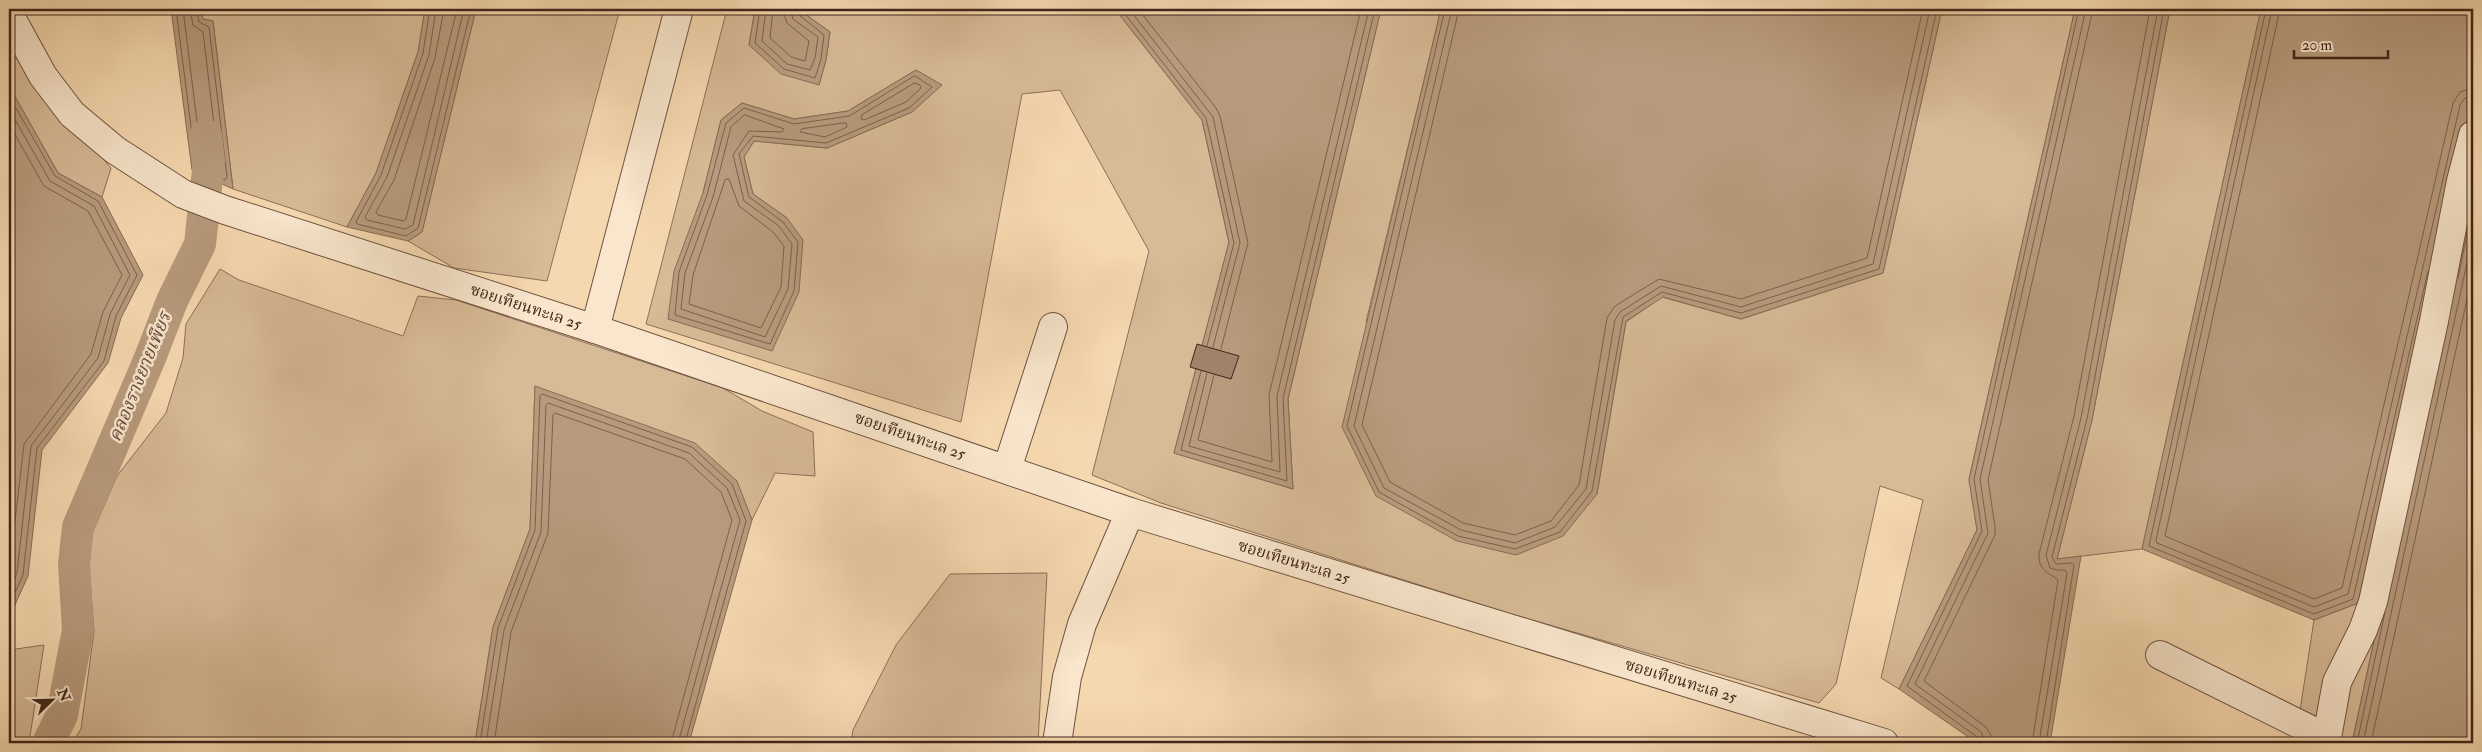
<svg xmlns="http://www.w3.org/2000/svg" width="2482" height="752" font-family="'IM FELL Double Pica','Noto Serif Thai',serif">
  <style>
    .green { fill: #d7ba96; stroke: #8c7058; fill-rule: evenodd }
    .water { fill: #b89b7d; stroke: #886c55 }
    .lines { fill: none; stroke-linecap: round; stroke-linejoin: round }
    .shore { stroke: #7c604c; stroke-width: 1 }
    .canal { stroke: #b89b7d; stroke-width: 32 }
    .building { fill: #9f8268; stroke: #40251a }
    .minor-casing { stroke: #6e5240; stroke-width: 30 }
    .minor { stroke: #f9e6cc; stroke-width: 28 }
    .labels { text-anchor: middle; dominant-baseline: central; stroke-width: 5; stroke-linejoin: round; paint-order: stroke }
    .street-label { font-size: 16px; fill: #40251a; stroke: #f9e6cc }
    .water-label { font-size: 18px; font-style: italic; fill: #644838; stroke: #f9e6cc }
  </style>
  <rect width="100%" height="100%" fill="#f6d8b0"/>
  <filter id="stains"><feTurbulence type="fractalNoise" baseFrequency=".004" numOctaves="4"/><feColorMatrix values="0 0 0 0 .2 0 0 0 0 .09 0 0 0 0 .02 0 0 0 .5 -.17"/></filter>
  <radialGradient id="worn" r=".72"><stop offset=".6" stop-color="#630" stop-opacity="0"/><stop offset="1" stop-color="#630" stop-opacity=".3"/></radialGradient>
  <g class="green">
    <path d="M 200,9 L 425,9 L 418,52 L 376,173 L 347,227 L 233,189 L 213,21 L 203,19 Z"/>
    <path d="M 476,9 L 620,9 L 547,281 L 454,268 L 408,241 L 422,232 Z"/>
    <path d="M 727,9 L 755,9 L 749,45 L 819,85 L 826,60 L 830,32 L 798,9 L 1115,9 L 1202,120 L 1229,243 L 1174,453 L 1293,489 L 1288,399 L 1381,9 L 1441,9 L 1366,322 L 1597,494 L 1626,322 L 1662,297 L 1741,319 L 1883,273 L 1942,9 L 2075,9 L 1969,479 L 1977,530 L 1899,689 L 1881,678 L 1923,500 L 1880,486 L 1836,684 L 1819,703 L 1508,613 L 1161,503 L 1092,475 L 1149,251 L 1060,90 L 1022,94 L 961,422 L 646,324 ZM 916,70 L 941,85 L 912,112 L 827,148 L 754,141 L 744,157 L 753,194 L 787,218 L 703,193 L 721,120 L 742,103 L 794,119 L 848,111 Z"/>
    <path d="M 2170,9 L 2261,9 L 2142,549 L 2057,559 L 2092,420 Z"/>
    <path d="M 9,45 L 13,53 L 111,168 L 102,197 L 58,173 L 9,86 Z"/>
    <path d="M 2473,97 L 2473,182 L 2352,743 L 2295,743 L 2314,620 L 2358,603 Z"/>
    <path d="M 220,269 L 239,280 L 403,336 L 418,296 L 456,300 L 723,388 L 762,411 L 813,432 L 815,476 L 775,473 L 752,520 L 736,481 L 535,386 L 530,529 L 493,627 L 475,743 L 72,743 L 81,729 L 94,631 L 87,545 L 117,476 L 166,413 L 183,358 L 186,324 Z"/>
    <path d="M 1047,573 L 1038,743 L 851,743 L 853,730 L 896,645 L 950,574 Z"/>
    <path d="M 44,645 L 29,743 L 9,743 L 9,661 L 16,649 Z"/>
  </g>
  <g class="water">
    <path d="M 171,9 L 200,9 L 203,19 L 213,21 L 233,189 L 192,170 Z"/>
    <path d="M 425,9 L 476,9 L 422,232 L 408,241 L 347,227 L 376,173 L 418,52 Z"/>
    <path d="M 755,9 L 798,9 L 830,32 L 826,60 L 819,85 L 781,74 L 749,45 Z"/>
    <path d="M 1115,9 L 1381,9 L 1288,399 L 1293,489 L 1174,453 L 1229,242 L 1202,120 Z"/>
    <path d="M 1441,9 L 1942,9 L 1883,273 L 1741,319 L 1663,297 L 1626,321 L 1597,494 L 1563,536 L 1516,555 L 1457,541 L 1376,496 L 1342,427 Z"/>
    <path d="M 2075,9 L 2170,9 L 2092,420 L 2057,559 L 2081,556 L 2050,743 L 1977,743 L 1899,689 L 1977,530 L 1969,480 Z"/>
    <path d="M 2261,9 L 2473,9 L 2473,97 L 2358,603 L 2314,620 L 2142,549 Z"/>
    <path d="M 916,70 L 942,85 L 912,112 L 827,148 L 754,141 L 744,157 L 753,194 L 787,218 L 803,240 L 799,292 L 772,351 L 668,319 L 674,271 L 703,193 L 721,120 L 742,103 L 794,119 L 848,111 Z"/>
    <path d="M 9,86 L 58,173 L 102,197 L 143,275 L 121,318 L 108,363 L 42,450 L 28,576 L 9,618 Z"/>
    <path d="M 2473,182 L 2473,743 L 2352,743 Z"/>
    <path d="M 535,386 L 695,443 L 737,481 L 752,520 L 689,743 L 475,743 L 493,627 L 530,529 Z"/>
  </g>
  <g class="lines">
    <g class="shore">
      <path d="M 176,9 L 196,166 L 225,180 L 227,177 L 209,27 L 199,22 L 196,9"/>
      <path d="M 183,9 L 202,162 L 217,169 L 219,166 L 203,32 L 193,25 L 190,9"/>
      <path d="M 430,9 L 423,53 L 381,175 L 356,222 L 357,224 L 406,236 L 418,228 L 471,9"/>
      <path d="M 436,9 L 429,55 L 387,177 L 365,217 L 367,220 L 405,229 L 413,225 L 464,9"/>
      <path d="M 444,9 L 435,58 L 394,180 L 376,212 L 378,215 L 403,221 L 406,219 L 457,9"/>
      <path d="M 760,9 L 755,43 L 784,69 L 815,78 L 821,59 L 824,35 L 798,14 L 796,9"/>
      <path d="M 766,9 L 762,41 L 787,64 L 810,70 L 815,58 L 818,37 L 793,19 L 790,9"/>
      <path d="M 773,9 L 770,38 L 791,57 L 805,61 L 809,41 L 787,23 L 782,9"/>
      <path d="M 1121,9 L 1206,118 L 1234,243 L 1207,346"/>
      <path d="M 1129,9 L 1213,117 L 1240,243 L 1213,347"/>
      <path d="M 1138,9 L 1216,108 L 1220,116 L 1248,243 L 1221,349"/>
      <path d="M 1445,9 L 1347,426 L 1379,492 L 1458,536 L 1515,549 L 1560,532 L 1592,491 L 1623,317 L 1662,292 L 1741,313 L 1879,269 L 1937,9"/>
      <path d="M 1452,9 L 1354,426 L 1384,488 L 1461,530 L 1515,543 L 1555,527 L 1586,489 L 1615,320 L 1620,312 L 1661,286 L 1741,307 L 1873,264 L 1930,9"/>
      <path d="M 1459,9 L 1362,425 L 1390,482 L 1463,523 L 1515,535 L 1551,521 L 1579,485 L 1607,318 L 1615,306 L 1659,279 L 1741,299 L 1867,258 L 1923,9"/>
      <path d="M 2266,9 L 2149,546 L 2314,614 L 2353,599 L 2428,271"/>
      <path d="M 2272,9 L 2156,540 L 2157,543 L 2314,607 L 2348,594 L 2460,105 L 2465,98 L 2473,96"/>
      <path d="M 2280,9 L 2165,536 L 2314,599 L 2342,588 L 2453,103 L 2460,92 L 2473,88"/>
      <path d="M 915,76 L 932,87 L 909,108 L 826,143 L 753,136 L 739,154 L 749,197 L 783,222 L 798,242 L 794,291 L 770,344 L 675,315 L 679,272 L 707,195 L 726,123 L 744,108 L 794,124 L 849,116 Z"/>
      <path d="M 915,83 L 920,85 L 921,88 L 906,102 L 864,120 L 861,119 L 862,115 Z"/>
      <path d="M 9,96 L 55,176 L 98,201 L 137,275 L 116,316 L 104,361 L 37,448 L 23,575 L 9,606"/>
      <path d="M 9,109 L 50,181 L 94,206 L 130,275 L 110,314 L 98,358 L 31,446 L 17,573 L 9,591"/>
      <path d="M 745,115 L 784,129 L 782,132 L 749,131 L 733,155 L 744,201 L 779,226 L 792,244 L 788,289 L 765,337 L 681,309 L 685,273 L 713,197 L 731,127 Z"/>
      <path d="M 846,123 L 847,127 L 825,137 L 800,132 L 802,129 Z"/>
      <path d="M 9,124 L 44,186 L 88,211 L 122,275 L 103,312 L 91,354 L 24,444 L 9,573"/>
      <path d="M 729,179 L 739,206 L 773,232 L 784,246 L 781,287 L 761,328 L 689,304 L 693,275 L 725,180 Z"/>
      <path d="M 2458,278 L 2473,205"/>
      <path d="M 1201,371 L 1181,450 L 1287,481 L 1283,398 L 1375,9"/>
      <path d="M 1207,373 L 1189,446 L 1280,472 L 1277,396 L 1369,9"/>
      <path d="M 1214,375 L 1198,440 L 1272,462 L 1269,395 L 1361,9"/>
      <path d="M 480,743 L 498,628 L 535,530 L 540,396 L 542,394 L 692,447 L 732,484 L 746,521 L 685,743"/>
      <path d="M 486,743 L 504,630 L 541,532 L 546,405 L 548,403 L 689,453 L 727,488 L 740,520 L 678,743"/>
      <path d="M 494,743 L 511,632 L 548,533 L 553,415 L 555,413 L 685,459 L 721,492 L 732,520 L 671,743"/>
      <path d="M 1979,743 L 1977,737 L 1907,686 L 1982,531 L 1974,479 L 2079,9"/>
      <path d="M 1985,743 L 1981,732 L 1915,684 L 1988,533 L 1980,479 L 2086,9"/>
      <path d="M 1993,743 L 1991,735 L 1986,727 L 1924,681 L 1995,535 L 1995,527 L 1988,480 L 2093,9"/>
      <path d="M 2032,743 L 2058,580 C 2049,572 2038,571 2039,554 L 2074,416 L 2150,9"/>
      <path d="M 2039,743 L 2067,573 L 2065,570 L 2057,570 L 2050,568 L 2046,555 L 2081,418 L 2158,9"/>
      <path d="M 2046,743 L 2074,565 L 2072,563 L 2056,564 L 2052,557 L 2087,419 L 2164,9"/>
      <path d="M 2357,743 L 2385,612"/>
      <path d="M 2363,743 L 2473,235"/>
      <path d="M 2371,743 L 2473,271"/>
    </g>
    <path class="canal" d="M 48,743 L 62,715 L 78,630 L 74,564 L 78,527 L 150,358 L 172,301 L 200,244 L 209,161 L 206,135"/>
  </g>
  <path class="building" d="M 1197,344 L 1239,356 L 1231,379 L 1190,367 Z"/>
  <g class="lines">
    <defs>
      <g id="minor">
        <path d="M 9,14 L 43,76 L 72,114 L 115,150 L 183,194 L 225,210 L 595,329 L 1130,512 L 1884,743"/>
        <path d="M 595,329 L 679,9"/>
        <path d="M 1007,469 L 1053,327"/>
        <path d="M 2160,655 L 2327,738"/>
        <path d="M 1057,743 L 1067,677 L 1082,624 L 1130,512"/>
        <path d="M 2326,743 L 2337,682 L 2363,630 L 2373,602 L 2434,321 L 2461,181 L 2473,135"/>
      </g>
    </defs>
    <use href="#minor" class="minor-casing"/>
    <use href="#minor" class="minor"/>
  </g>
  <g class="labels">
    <g class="street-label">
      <text transform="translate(526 307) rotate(18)">ซอยเทียนทะเล 25</text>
      <text transform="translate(910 436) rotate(19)">ซอยเทียนทะเล 25</text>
      <text transform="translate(1294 562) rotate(17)">ซอยเทียนทะเล 25</text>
      <text transform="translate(1681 681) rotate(17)">ซอยเทียนทะเล 25</text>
    </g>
    <g class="water-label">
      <text transform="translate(140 377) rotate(-68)">คลองรางยายเพียร</text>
    </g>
  </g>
  <rect width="2482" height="752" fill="none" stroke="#f6d8b0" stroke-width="30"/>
  <rect x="10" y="10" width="2462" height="732" fill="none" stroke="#40251a" stroke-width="2.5"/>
  <rect x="15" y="15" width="2452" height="722" fill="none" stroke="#40251a"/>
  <g transform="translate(52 700) rotate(67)" stroke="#f9e6cc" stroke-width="4" paint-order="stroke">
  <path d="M0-4L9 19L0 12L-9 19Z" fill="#40251a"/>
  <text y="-8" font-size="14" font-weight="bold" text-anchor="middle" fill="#40251a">N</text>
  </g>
  <path d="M2294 50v8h94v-8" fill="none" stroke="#40251a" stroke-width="2.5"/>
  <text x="2302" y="50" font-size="15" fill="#40251a" stroke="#f9e6cc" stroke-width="4" paint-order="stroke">20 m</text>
  <rect width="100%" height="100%" filter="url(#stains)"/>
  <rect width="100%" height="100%" fill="url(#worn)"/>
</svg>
